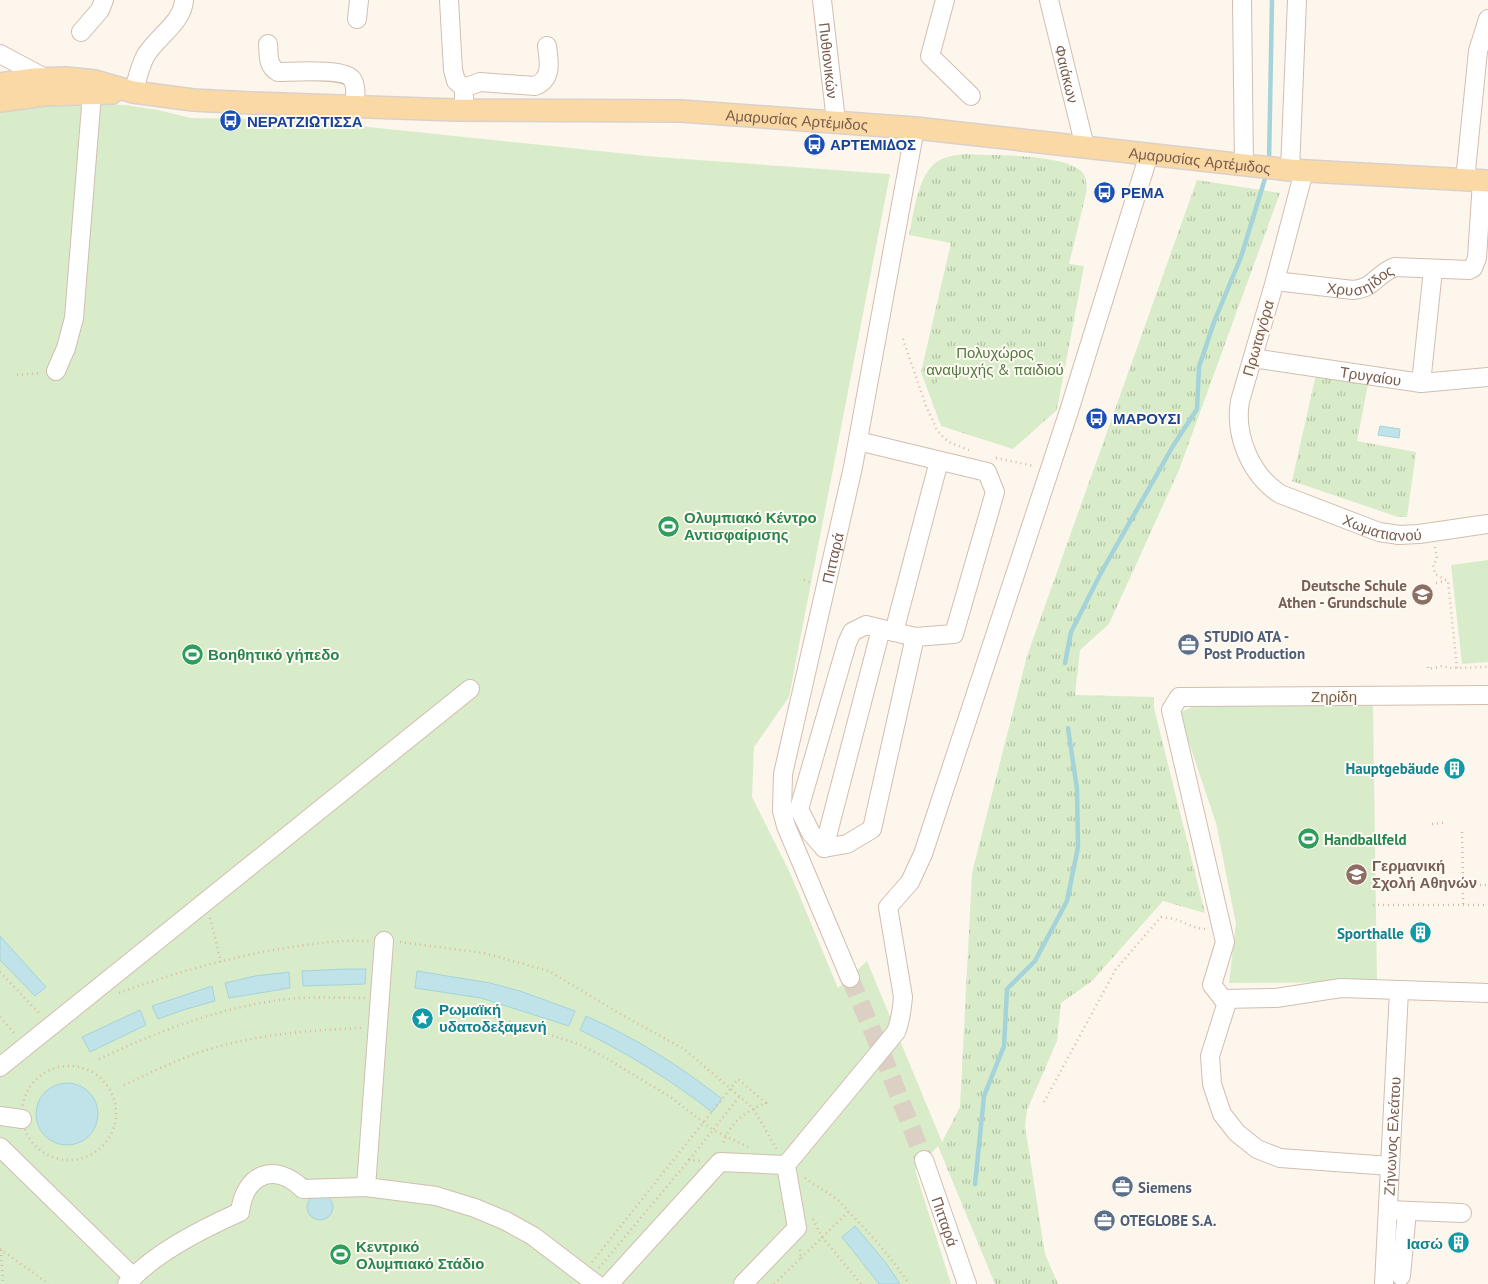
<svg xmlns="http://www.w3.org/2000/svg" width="1488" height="1284" font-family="'PT Sans',sans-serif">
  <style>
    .grass { fill: url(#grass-tufts) }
    .garden { fill: #d8ecc9 }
    .water { fill: #bfe3e8; stroke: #a5d3da }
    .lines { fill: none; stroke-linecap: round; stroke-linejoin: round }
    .stream { stroke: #a5d3da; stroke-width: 4.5 }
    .minor-tunnel { stroke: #dcd0c4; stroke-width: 18; stroke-dasharray: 18 9; stroke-linecap: butt }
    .minor-casing { stroke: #d1beb0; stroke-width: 20 }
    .major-casing { stroke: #dad1cd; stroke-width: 24 }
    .path { stroke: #d9b8a5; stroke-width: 2.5; stroke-dasharray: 1 4; stroke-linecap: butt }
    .minor { stroke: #fff; stroke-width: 18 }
    .major { stroke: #fbd9a5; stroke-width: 21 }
    .labels { text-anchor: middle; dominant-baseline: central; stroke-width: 4; stroke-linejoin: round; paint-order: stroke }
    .street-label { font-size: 15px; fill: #7a5c4d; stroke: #fffaf3 }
    .transit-label { font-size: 15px; font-weight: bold; fill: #164399; stroke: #fffaf3; text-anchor: start }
    .park-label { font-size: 15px; fill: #537a41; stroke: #fffaf3 }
    .leisure-label { font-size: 15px; font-weight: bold; fill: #27864d; stroke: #fffaf3; text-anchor: start }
    .education-label { font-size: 15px; font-weight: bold; fill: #785e54; stroke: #fffaf3; text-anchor: end }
    .service-label { font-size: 15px; font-weight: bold; fill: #4e5e75; stroke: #fffaf3; text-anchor: start }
    .culture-label { font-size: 15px; font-weight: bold; fill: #0d838f; stroke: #fffaf3; text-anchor: end }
  </style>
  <defs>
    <pattern id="grass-tufts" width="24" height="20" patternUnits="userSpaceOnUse" patternTransform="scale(1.25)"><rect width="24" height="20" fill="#d8ecc9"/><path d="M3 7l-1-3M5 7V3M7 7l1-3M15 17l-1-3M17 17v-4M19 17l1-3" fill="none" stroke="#b4c2a5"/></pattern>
  </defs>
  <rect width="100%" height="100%" fill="#fdf6ec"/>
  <g class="grass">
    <path d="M 965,154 C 992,156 1064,153 1082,172 C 1087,178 1087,186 1086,194 L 1069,264 L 1084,266 L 1057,410 L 1013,449 L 941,426 L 921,372 L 951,243 L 909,235 C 914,214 917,180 933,165 C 941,157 954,155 965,154 Z"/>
    <path d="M 1197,180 L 1280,193 L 1179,470 L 1109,624 L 1080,650 L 1075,695 L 1154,697 L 1154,708 L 1205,913 L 1163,901 L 1092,981 L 1061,1003 L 1057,1041 L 1027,1110 L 1025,1126 L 1045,1254 L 1058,1284 L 995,1284 L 938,1146 L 942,1142 L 960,1107 L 972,873 L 1027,656 Z"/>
    <path d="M 1317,370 L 1369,379 L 1357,441 L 1416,452 L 1407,517 L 1398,517 L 1292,481 Z"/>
  </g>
  <g class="garden">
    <path d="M 49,102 L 126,105 L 158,110 L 191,118 L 301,120 L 657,157 L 890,174 L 789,697 L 754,747 L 752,797 L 790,873 L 838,988 L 867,961 L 942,1142 L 915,1170 L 951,1284 L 0,1284 L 0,112 Z"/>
    <path d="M 962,348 L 1064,365 L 1056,409 L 1013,448 L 941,425 L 929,393 Z"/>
    <path d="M 1488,560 L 1488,662 L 1462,664 L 1451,565 Z"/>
    <path d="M 1196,705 L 1373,706 L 1377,982 L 1229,983 L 1236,924 L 1216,823 L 1179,713 Z"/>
  </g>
  <g class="water">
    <path d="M 1380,426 L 1400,429 L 1399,438 L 1378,435 Z"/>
    <path d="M 0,936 L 46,987 L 35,996 L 0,960 Z"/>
    <path d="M 346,969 L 366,969 L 365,984 L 303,986 L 302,971 Z"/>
    <path d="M 417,971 L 490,983 L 520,991 L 575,1011 L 569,1026 L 481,998 L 415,988 Z"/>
    <path d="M 289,972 L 290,988 L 229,998 L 225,983 L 255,976 Z"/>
    <path d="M 212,986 L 215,1001 L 183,1010 L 158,1019 L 152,1006 Z"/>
    <path d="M 140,1010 L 146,1025 L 90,1052 L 82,1037 Z"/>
    <path d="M 586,1016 C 636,1038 680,1066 722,1099 L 712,1112 C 671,1080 627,1053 580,1030 Z"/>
    <circle cx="67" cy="1114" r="31"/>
    <circle cx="320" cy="1207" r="13"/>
    <path d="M 855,1226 L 886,1263 L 900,1284 L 879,1284 L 842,1237 Z"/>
  </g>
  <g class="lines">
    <g class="stream">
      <path d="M 1269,163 L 1272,0"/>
      <path d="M 1065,663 L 1071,632 L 1102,571 L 1173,446 L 1197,409 L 1199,367 L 1214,322 L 1241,257 L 1267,172"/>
      <path d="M 975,1184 L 984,1096 L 1004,1046 L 1007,989 L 1035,961 L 1067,901 L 1078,847 L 1077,789 L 1068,728"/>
    </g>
    <path class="minor-tunnel" d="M 850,978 L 888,1068 L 924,1160"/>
    <defs>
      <g id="minor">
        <path d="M 449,0 L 453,70 L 456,81 L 464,88"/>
        <path id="s1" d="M 822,0 L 836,121"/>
        <path d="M 945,0 L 930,56 L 971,96"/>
        <path id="s2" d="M 1049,0 L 1085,147"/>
        <path d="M 1242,0 L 1244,166"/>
        <path d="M 357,19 L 359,0"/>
        <path d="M 81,32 L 100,10 L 104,0"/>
        <path d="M 268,44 C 269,55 267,66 278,72 C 292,72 345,68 352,79 C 357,86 355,98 355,106"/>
        <path d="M 0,54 L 45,78"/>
        <path d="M 133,92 C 137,81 140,65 146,55 C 157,37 183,22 184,0"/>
        <path d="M 464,110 L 464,88 L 480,82 L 535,86 C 553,79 549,61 547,46"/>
        <path d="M 1290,170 L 1297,0"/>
        <path id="s3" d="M 1304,171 L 1275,281 L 1240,401 C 1234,436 1251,475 1280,494 L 1379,532 L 1399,535 L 1419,534 L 1488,524"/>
        <path d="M 1465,180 L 1478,51 L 1488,19"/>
        <path id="s4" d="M 1275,281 L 1353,290 C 1375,288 1376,274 1395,267 L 1469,270 L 1473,268 L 1477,258 L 1482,181"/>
        <path id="s5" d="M 1253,358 L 1421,383 L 1488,377"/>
        <path d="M 56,371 L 66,348 L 74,318 L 92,94"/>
        <path d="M 1421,383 L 1433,270"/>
        <path d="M 858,441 L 987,472 L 995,492 L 954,634 L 915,637 L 866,625 L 852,632 L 847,643 L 799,809 L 811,833 L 824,848 L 847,844 L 872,829 L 915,637"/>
        <path d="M 894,632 L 939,461"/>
        <path d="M 1488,695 L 1179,697 L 1171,710 L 1225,942 L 1212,985 L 1223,999 L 1276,998 L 1341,988 L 1488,993"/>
        <path d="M 824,848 L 881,629"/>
        <path id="s6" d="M 850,978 L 786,826 L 782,811 L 783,774 L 853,467 L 915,128"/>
        <path d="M 1228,999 L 1210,1056 L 1212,1084 L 1222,1114 L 1237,1133 L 1257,1149 L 1280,1158 L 1390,1166"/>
        <path d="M 0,1067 L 470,689"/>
        <path d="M 0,1116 L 22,1119"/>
        <path d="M 0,1147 L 133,1277"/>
        <path id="s7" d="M 924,1160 L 967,1284"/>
        <path d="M 366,1187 L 384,941"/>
        <path d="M 1388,1210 L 1462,1213"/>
        <path d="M 1401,1276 L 1407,1211"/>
        <path d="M 127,1284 C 153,1253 204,1228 240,1212 C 245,1173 275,1162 303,1189 L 366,1187 L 436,1196 L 475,1208 L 506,1221 L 533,1236 L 596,1284"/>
        <path d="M 609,1284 L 720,1162 L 786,1165"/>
        <path d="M 743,1284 L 797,1228 L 786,1165 L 896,1032 C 901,1020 902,1009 903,997 L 888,907 L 910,882 L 923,854 L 1069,411 L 1149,154"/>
        <path id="s8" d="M 1384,1284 L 1399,991"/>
      </g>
      <g id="major">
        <path id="s9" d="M 0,84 L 32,79 L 66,78 L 95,81 L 133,92 L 193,100 L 251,103 L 455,110 L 681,111 L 915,128 L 1290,170 L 1488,181"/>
        <path d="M 0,101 L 44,95 L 112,93"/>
      </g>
    </defs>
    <use href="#minor" class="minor-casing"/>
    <use href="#major" class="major-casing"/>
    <g class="path">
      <path d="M 903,339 L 926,406 L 937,430 L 945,439 L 951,443 L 969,450"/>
      <path d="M 17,375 L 42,373"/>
      <path d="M 996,458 L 1034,466"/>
      <path d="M 1435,547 L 1437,559 L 1433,565 L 1435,574 L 1448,581 L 1457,668"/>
      <path d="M 804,580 L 812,583"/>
      <path d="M 1436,583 L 1446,581"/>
      <path d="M 1428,667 L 1428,669 L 1443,666 L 1448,668 L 1488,667"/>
      <path d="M 1432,824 L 1443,823"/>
      <path d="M 1462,832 L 1463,885 L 1488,885"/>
      <path d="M 1463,904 L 1463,885"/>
      <path d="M 1373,905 L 1488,905"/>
      <path d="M 210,918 L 221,962"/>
      <path d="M 400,942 L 484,953 L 549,971 L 617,1012 L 684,1049 L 753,1108 L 777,1150"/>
      <path d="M 0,972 L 40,1014"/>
      <path d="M 119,993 C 187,968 259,949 331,942 C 344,940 357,941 370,941"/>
      <path d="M 456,1008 L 493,1016 L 581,1045 L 606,1058 L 672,1098 L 713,1130 L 689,1160"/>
      <path d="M 0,1017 L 16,1035"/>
      <path d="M 99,1059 C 163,1029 228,1004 299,998 C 321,997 343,998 365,998"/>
      <circle cx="69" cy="1113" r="47"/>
      <path d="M 124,1085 C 148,1074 172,1062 197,1053 C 251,1035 307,1030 363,1028"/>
      <path d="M 739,1097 L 713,1130 L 748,1147"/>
      <path d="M 1044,1102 L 1116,969 L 1161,917 L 1175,919 L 1197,928 L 1206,929"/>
      <path d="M 805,1178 L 838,1200 L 878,1243 L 897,1267 L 909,1284"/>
      <path d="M 813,1219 L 822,1237 L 861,1284"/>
      <path d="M 0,1249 L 49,1284"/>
      <path d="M 1,1250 L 3,1284"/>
      <path d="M 801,1258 L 848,1212"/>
      <path d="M 592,1262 L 738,1079 L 766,1103 C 745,1111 729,1124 722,1146"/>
      <path d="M 599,1268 L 689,1160 L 700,1161"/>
      <path d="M 774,1284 L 801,1258 L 800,1249"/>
    </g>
    <use href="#minor" class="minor"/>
    <use href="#major" class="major"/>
  </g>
  <defs>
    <symbol id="bus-disc" viewBox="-11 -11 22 22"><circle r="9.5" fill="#1a4fb4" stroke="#fffaf3"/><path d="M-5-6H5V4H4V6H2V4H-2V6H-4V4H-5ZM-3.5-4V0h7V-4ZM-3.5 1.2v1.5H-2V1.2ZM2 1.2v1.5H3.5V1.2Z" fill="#fff"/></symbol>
    <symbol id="stadium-disc" viewBox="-11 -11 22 22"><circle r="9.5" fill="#2e9e5b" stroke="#fffaf3"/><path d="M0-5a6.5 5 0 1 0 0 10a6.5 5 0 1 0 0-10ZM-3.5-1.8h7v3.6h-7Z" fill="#fff"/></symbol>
    <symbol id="school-disc" viewBox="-11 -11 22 22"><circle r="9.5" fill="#8d6e63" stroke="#fffaf3"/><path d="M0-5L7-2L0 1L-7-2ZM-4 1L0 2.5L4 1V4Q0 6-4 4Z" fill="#fff"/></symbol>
    <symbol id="office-disc" viewBox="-11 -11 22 22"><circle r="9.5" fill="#5c6f8a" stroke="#fffaf3"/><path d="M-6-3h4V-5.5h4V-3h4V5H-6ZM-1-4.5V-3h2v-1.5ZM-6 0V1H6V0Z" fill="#fff"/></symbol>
    <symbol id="building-disc" viewBox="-11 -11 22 22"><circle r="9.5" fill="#0f9aa8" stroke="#fffaf3"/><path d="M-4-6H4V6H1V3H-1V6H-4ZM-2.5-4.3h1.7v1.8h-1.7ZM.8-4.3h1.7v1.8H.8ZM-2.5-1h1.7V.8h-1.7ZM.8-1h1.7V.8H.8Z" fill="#fff"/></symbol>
    <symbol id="sight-disc" viewBox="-11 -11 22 22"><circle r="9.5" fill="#0f9aa8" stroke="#fffaf3"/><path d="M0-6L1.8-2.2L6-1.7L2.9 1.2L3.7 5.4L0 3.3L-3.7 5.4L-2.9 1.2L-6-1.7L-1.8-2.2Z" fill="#fff"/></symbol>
  </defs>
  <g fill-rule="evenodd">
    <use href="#bus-disc" x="218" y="108" width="25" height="25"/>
    <use href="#bus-disc" x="802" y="132" width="25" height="25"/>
    <use href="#bus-disc" x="1092" y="180" width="25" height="25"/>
    <use href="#bus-disc" x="1084" y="406" width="25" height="25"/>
    <use href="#stadium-disc" x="656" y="514" width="25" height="25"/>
    <use href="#school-disc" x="1410" y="582" width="25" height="25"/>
    <use href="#office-disc" x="1176" y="632" width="25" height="25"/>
    <use href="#stadium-disc" x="180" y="642" width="25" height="25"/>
    <use href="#building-disc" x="1442" y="756" width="25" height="25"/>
    <use href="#stadium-disc" x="1296" y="826" width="25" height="25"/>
    <use href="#school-disc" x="1344" y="862" width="25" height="25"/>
    <use href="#building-disc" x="1408" y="920" width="25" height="25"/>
    <use href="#sight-disc" x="410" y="1006" width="25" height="25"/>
    <use href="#office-disc" x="1110" y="1174" width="25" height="25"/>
    <use href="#office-disc" x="1092" y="1208" width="25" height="25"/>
    <use href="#building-disc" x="1446" y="1230" width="25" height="25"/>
    <use href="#stadium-disc" x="328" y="1242" width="25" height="25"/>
  </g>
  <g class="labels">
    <g class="street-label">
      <text stroke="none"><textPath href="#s1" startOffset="61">Πυθιονικών</textPath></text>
      <text stroke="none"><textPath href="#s2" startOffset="76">Φαιάκων</textPath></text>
      <text stroke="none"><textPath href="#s9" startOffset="800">Αμαρυσίας Αρτέμιδος</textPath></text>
      <text stroke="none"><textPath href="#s9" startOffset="1205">Αμαρυσίας Αρτέμιδος</textPath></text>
      <text stroke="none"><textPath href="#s4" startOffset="88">Χρυσηίδος</textPath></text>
      <text transform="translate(1258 338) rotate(-74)">Πρωταγόρα</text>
      <text stroke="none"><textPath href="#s5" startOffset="119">Τρυγαίου</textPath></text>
      <text stroke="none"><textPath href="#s3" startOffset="454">Χωματιανού</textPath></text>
      <text stroke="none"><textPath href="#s6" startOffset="439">Πιτταρά</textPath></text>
      <text x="1334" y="696">Ζηρίδη</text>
      <text stroke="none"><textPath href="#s8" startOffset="148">Ζήνωνος Ελεάτου</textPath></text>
      <text stroke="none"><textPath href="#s7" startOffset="65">Πιτταρά</textPath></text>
    </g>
    <g class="transit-label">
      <text x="247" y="121">ΝΕΡΑΤΖΙΩΤΙΣΣΑ</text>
      <text x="830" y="144">ΑΡΤΕΜΙΔΟΣ</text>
      <text x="1121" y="192">ΡΕΜΑ</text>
      <text x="1113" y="418">ΜΑΡΟΥΣΙ</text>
    </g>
    <g class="park-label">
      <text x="995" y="352">Πολυχώρος<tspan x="995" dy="17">αναψυχής &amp; παιδιού</tspan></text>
    </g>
    <g class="leisure-label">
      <text x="684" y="517">Ολυμπιακό Κέντρο<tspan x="684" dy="17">Αντισφαίρισης</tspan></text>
      <text x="208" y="654">Βοηθητικό γήπεδο</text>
      <text x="1324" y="839">Handballfeld</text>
      <text x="356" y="1246">Κεντρικό<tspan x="356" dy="17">Ολυμπιακό Στάδιο</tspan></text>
    </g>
    <g class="education-label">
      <text x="1407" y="585">Deutsche Schule<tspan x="1407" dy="17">Athen - Grundschule</tspan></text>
      <text x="1372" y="865" text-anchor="start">Γερμανική<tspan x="1372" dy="17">Σχολή Αθηνών</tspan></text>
    </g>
    <g class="service-label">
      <text x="1204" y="636">STUDIO ATA -<tspan x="1204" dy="17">Post Production</tspan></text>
      <text x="1138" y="1187">Siemens</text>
      <text x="1120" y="1220">OTEGLOBE S.A.</text>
    </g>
    <g class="culture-label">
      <text x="1439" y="768">Hauptgebäude</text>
      <text x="1404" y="933">Sporthalle</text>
      <text x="439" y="1009" text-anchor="start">Ρωμαϊκή<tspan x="439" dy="17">υδατοδεξαμενή</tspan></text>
      <text x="1443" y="1243">Ιασώ</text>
    </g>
  </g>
</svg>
